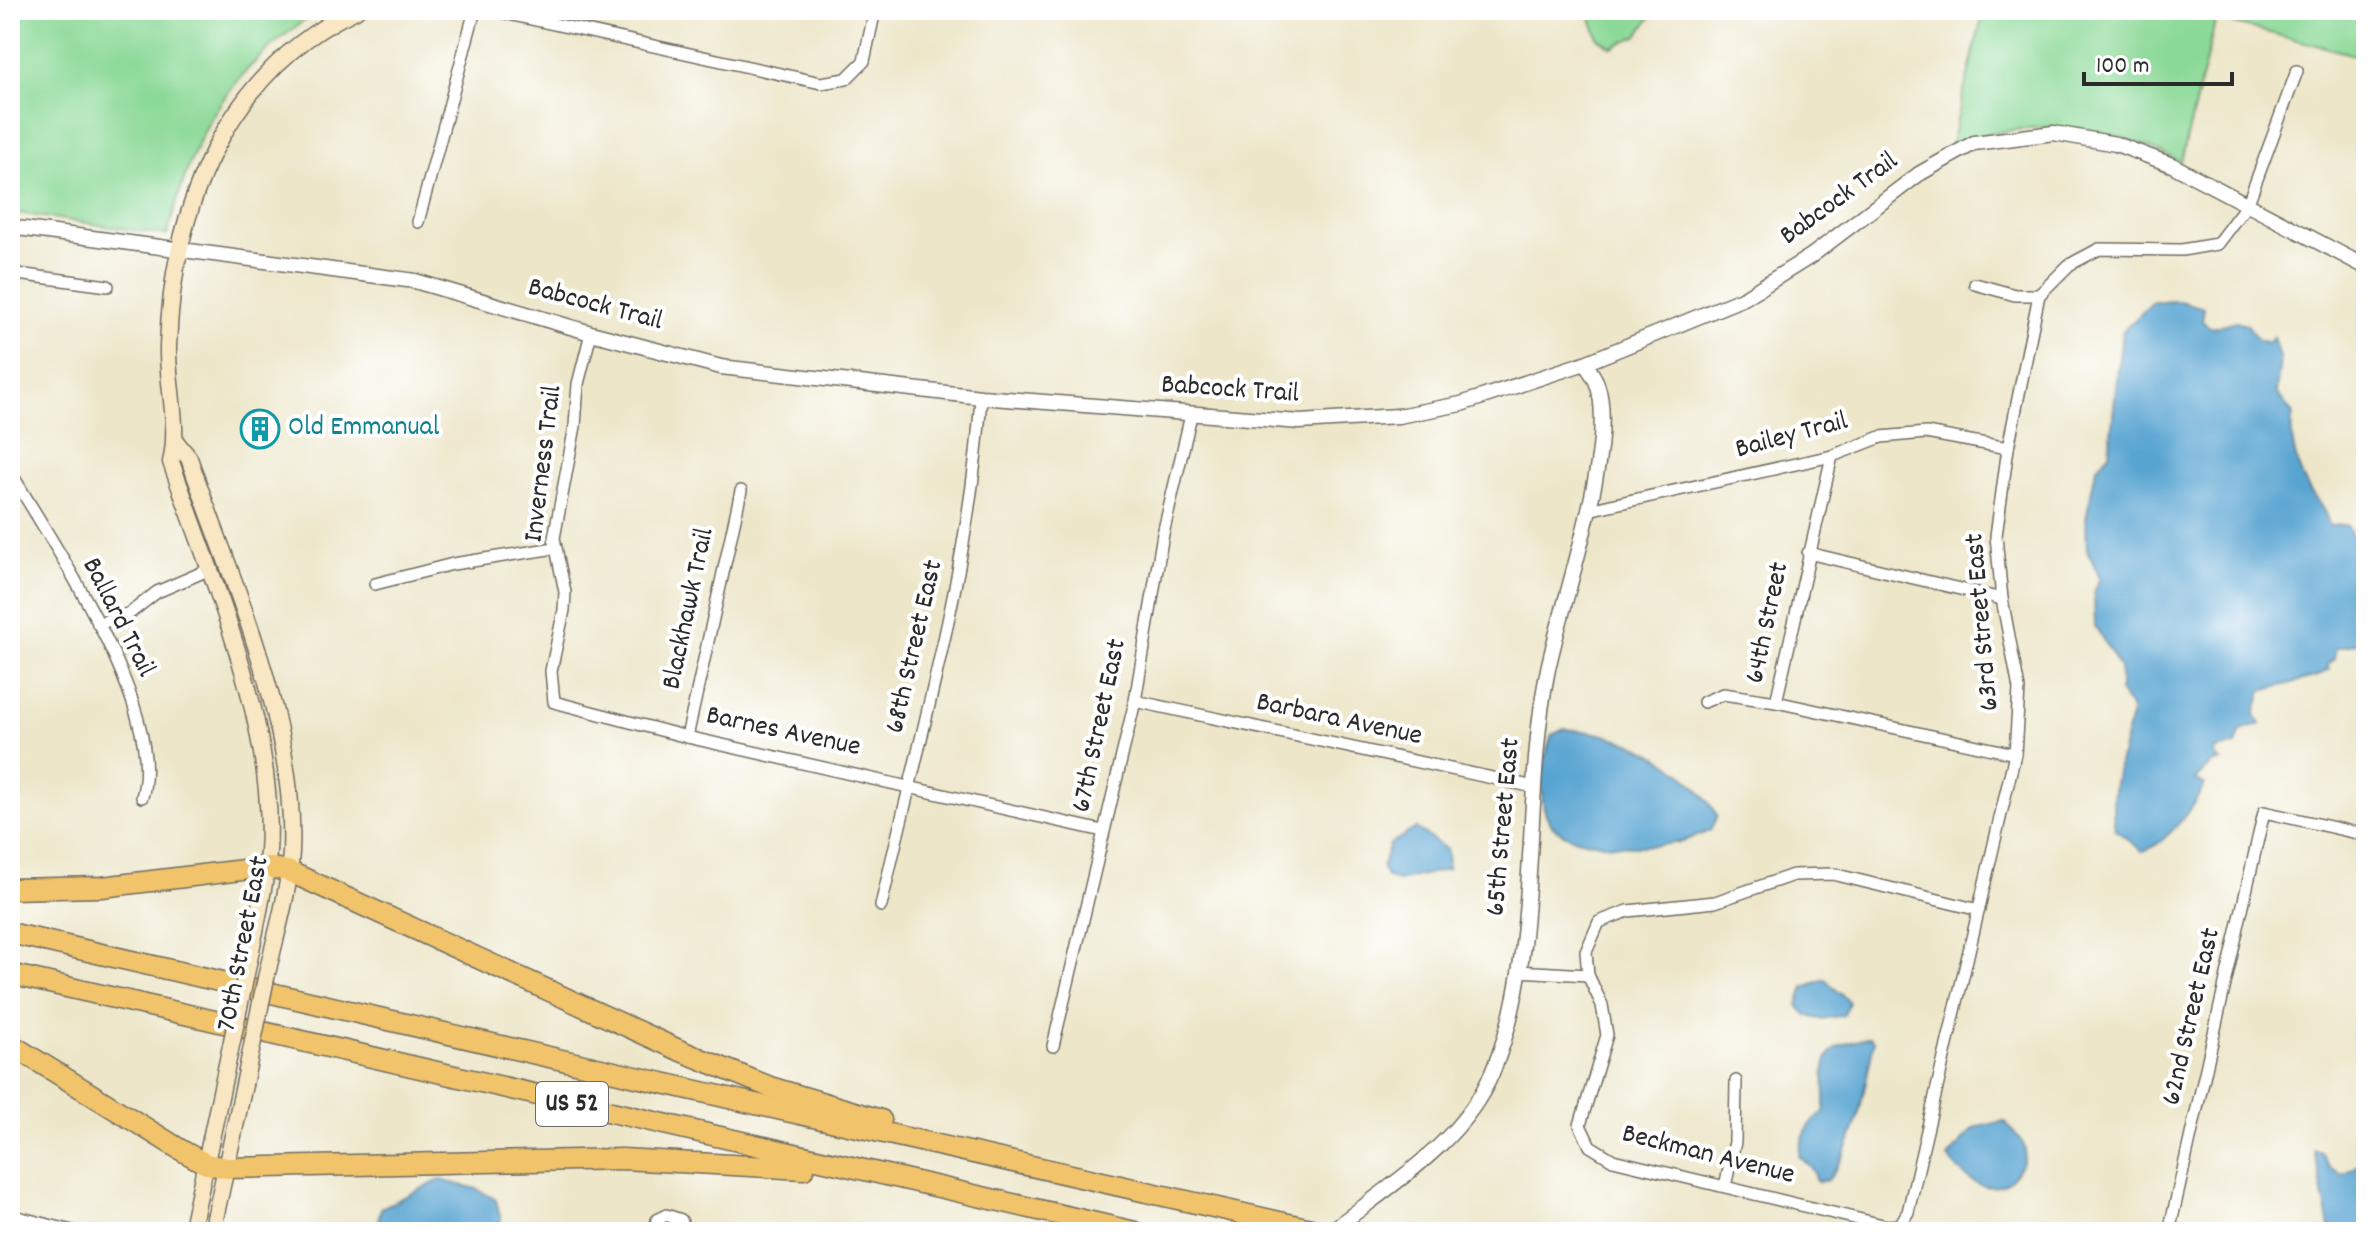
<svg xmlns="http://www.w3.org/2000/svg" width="2376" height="1242" font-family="Dekko,sans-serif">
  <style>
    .green { fill: #8bd997; stroke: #5b8261; stroke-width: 2 }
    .water { fill: #59a4d1; stroke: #42687e; stroke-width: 2 }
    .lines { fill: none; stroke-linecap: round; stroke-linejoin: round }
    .minor-casing { stroke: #6f6c62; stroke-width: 14 }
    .tertiary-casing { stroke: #6f6c62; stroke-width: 17 }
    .secondary-casing { stroke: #6f6c62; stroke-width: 19 }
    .motorway-casing { stroke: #6f6c62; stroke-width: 23 }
    .minor { stroke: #fff; stroke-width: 11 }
    .tertiary { stroke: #fff; stroke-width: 14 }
    .secondary { stroke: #f9e7c3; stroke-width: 16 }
    .motorway { stroke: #f1c36a; stroke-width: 20 }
    .secondary-bridge-casing { stroke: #6f6c62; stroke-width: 19; stroke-linecap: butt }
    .secondary-bridge { stroke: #f9e7c3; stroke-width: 16 }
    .labels { text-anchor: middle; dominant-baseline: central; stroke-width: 8; stroke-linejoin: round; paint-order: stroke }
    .shield { fill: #fff; stroke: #6b6b6b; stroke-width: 2 }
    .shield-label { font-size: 26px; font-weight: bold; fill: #2b2b2b }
    .street-label { font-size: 28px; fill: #2b2b2b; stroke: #fff }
    .culture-label { font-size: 28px; fill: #0d838f; stroke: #fff; text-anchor: start }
  </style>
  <rect width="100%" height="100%" fill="#fff"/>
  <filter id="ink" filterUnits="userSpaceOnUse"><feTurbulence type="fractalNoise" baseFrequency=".0125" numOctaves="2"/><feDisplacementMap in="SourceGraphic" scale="16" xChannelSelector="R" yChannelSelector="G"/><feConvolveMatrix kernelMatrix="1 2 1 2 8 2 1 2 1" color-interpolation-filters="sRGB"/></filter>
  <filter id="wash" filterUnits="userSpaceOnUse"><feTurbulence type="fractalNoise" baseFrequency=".006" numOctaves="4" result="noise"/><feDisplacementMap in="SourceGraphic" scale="32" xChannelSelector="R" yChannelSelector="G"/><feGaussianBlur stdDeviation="1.8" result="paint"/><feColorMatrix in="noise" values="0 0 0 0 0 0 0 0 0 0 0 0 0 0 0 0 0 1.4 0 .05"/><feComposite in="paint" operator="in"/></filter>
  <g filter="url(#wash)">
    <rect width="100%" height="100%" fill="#ede6c9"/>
    <g class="green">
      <path d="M 10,10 L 319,10 C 225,74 196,127 167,235 L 10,212 Z"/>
      <path d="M 1588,10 L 1656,10 L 1637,36 L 1612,47 L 1598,38 Z"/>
      <path d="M 1984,10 L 2366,10 L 2366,58 L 2216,19 L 2181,162 C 2098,120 2039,118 1951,144 Z"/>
    </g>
    <g class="water">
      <path d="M 2179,301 L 2204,308 L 2202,321 L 2211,328 L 2236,321 L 2247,324 L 2257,339 L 2267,343 L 2273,337 L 2280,361 L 2276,392 L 2293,414 C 2288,433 2296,465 2305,482 C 2313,499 2326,507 2329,526 L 2347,525 L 2357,548 L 2366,551 L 2366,641 L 2336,648 L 2334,659 L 2327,665 L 2329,669 L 2318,676 L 2262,691 L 2255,715 L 2261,724 L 2241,731 L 2236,745 L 2214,751 L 2217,759 L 2221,761 L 2211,764 L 2195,780 L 2205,784 C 2195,804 2164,848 2142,851 L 2115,829 C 2107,787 2124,752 2132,711 L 2120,691 L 2120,668 L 2095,626 L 2094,593 L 2100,577 L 2087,550 L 2086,519 L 2096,469 L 2109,453 L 2122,332 L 2153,302 Z"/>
      <path d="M 1564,729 C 1624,732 1687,762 1717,816 L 1710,831 C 1698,835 1686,841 1674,843 C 1646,848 1572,848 1553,826 C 1534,805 1543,758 1552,735 Z"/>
      <path d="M 1416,828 L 1447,850 L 1448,869 L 1398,881 L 1386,877 L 1382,867 L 1390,844 Z"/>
      <path d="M 1825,979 L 1849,1002 L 1844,1015 C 1826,1019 1809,1024 1798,1005 L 1804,987 Z"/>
      <path d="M 1869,1037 L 1874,1042 C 1864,1087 1858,1143 1828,1180 L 1817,1182 L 1814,1171 L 1799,1156 C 1801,1137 1809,1122 1824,1112 C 1828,1093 1818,1065 1833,1050 C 1842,1042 1859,1041 1869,1037 Z"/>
      <path d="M 2360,1092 L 2366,1095 L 2366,1232 L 2331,1232 L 2314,1150 L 2321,1152 L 2329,1167 L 2343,1174 L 2365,1160 Z"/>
      <path d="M 2005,1121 C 2010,1129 2021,1138 2024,1146 C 2027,1153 2024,1159 2021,1164 C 2001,1203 1968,1186 1948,1157 L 1974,1128 Z"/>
      <path d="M 440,1180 L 477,1189 L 496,1200 L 501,1220 L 498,1232 L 383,1232 L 378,1221 L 381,1208 Z"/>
    </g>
  </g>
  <g filter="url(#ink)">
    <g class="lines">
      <defs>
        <g id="minor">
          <path d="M 491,10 L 821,83 L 846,79 L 864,61 L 875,10"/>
          <path d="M 418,222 L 475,10"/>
          <path d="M 10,273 L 108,286"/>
          <path d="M 1975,284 L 2015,295 L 2039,295"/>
          <path d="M 591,333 L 578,384 L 575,426 L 554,538 L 565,592 L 564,610 L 551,671 L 554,702 L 687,737 L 1103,831"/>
          <path d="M 10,471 C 54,547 167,710 142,797"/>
          <path d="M 1588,510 L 1832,456 L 1881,437 L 1926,433 L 2008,448"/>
          <path d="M 1808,553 L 2002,599"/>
          <path d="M 375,584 L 453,564 L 555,548"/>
          <path d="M 98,624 L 130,613 L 157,592 L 208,570"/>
          <path d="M 1135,701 L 1534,787"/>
          <path d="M 1704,702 L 1723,694 L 1776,702 L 2015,754"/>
          <path d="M 1776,702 L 1832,456"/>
          <path d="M 687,737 L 741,491"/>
          <path d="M 881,906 C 919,738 970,569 981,397"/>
          <path d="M 1979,910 L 1833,874 L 1793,875 L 1715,902 L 1628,911 L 1599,922 L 1586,952 L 1588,975 L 1602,1005 L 1607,1035 L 1580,1125 L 1590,1146 L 1613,1160 L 1887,1226 L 1900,1225 L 1908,1212 L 2015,754 L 2019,689 L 2002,599 L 1996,536 L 2008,448 L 2039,295 L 2069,265 L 2099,249 L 2182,250 L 2217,244 L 2248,203 L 2297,71"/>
          <path d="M 1518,971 L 1588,975"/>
          <path d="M 1053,1046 L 1135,701 L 1163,534 L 1191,415"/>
          <path d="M 1725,1186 L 1735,1142 L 1736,1081"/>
          <path d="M 10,1215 L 76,1232"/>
          <path d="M 653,1232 L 657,1220 L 666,1215 L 681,1220 L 685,1232"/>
          <path d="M 2169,1232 L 2264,812 L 2366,835"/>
        </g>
        <g id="tertiary">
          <path d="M 10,227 L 415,281 L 591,333 L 721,367 L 981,397 L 1300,422 L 1398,416 L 1461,404 L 1585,363 L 1678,325 L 1744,298 L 1811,256 L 1919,174 L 1974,143 L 2054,133 L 2116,144 L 2172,165 L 2366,267"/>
          <path d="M 1330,1232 C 1388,1186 1462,1144 1492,1073 C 1542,956 1522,799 1547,674 C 1560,605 1619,446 1597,384 C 1595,377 1589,370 1585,363"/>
        </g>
        <g id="secondary">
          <path d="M 176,442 L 189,458 C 231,580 297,722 291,852 C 289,894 275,937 266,978"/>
          <path d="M 255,931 C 260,905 266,879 268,852 C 277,727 212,580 171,462 C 180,426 167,385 168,347 C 172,210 225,71 356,10"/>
          <path d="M 191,1232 L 232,1041"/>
          <path d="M 212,1232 L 244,1085"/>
        </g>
        <g id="motorway">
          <path d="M 10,889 L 102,887 L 267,867 L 288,871 L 681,1051 L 770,1087 L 881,1120"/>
          <path d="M 10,933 C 448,1035 885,1134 1324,1232"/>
          <path d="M 10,974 L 1135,1232"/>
          <path d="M 10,1044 L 181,1150 L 206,1164 L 227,1168 L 622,1159 L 804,1169"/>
        </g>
      </defs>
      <use href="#minor" class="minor-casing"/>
      <use href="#tertiary" class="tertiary-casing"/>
      <use href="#secondary" class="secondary-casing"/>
      <use href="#motorway" class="motorway-casing"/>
      <use href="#minor" class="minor"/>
      <use href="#tertiary" class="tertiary"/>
      <use href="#secondary" class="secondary"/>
      <use href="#motorway" class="motorway"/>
      <defs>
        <g id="secondary-bridge">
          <path d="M 232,1041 L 255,931"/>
          <path d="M 244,1085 L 266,978"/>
        </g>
      </defs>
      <use href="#secondary-bridge" class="secondary-bridge-casing"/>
      <use href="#secondary-bridge" class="secondary-bridge"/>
    </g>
  </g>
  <defs>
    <symbol id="building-ring" viewBox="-11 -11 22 22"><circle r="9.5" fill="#fff" stroke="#0f9aa8" stroke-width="1.5"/><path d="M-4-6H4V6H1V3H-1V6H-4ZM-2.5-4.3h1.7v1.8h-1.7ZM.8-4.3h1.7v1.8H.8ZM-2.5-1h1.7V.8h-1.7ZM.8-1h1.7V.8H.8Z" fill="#0f9aa8"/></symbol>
  </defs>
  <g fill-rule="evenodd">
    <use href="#building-ring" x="238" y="407" width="44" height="44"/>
  </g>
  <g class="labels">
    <rect class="shield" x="536" y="1082" width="72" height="44" rx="6"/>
    <g class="shield-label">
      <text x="572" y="1104">US 52</text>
    </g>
    <g class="street-label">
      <text transform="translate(1840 200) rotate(-36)">Babcock Trail</text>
      <text transform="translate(595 306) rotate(15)">Babcock Trail</text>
      <text transform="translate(1230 391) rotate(4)">Babcock Trail</text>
      <text transform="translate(1792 437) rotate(-15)">Bailey Trail</text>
      <text transform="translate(545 464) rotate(-83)">Inverness Trail</text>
      <text transform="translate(690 609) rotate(-78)">Blackhawk Trail</text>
      <text transform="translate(117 618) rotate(63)">Ballard Trail</text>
      <text transform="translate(1984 622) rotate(-95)">63rd Street East</text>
      <text transform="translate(1769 623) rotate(-78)">64th Street</text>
      <text transform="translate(916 647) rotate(-77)">68th Street East</text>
      <text transform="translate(1339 721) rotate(12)">Barbara Avenue</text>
      <text transform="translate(1101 726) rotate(-78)">67th Street East</text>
      <text transform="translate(783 733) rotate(12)">Barnes Avenue</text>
      <text transform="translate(1505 827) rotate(-85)">65th Street East</text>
      <text transform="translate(245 944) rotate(-79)">70th Street East</text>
      <text transform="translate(2193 1017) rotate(-77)">62nd Street East</text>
      <text transform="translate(1708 1156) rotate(14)">Beckman Avenue</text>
    </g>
    <g class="culture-label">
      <text x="288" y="429">Old Emmanual</text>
    </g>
  </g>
  <rect width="2376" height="1242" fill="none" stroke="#fff" stroke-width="40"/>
  <path d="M2084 72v12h148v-12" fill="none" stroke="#2b2b2b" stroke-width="4"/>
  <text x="2096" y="72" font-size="24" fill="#2b2b2b" stroke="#ffffff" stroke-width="6" paint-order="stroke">100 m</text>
</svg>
